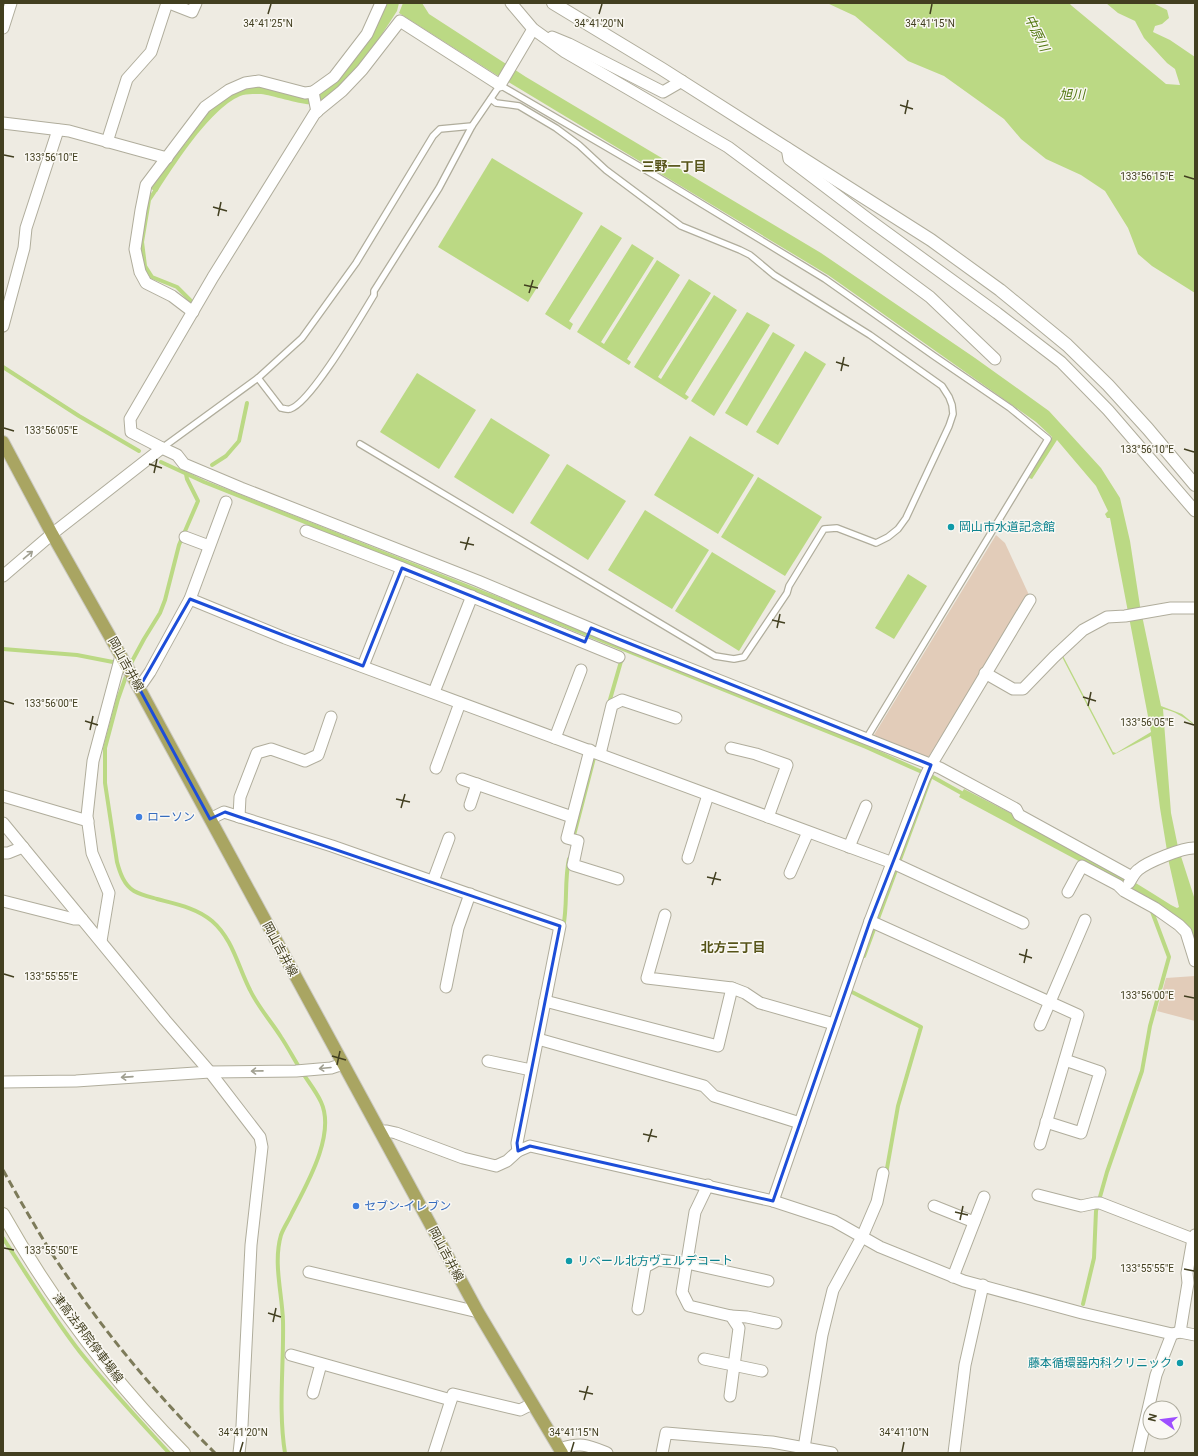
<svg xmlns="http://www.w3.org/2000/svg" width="1198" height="1456" font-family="Roboto,'Noto Sans JP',sans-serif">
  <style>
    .green { fill: #e2ccb9 }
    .water { fill: #bbd984 }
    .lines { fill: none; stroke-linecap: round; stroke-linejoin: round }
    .stream { stroke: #bbd984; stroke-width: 4 }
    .service-casing { stroke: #b0ad9c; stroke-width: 8 }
    .minor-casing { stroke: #b0ad9c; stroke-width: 13 }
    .tertiary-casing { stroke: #b0ad9c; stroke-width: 14 }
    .secondary-casing { stroke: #b3af96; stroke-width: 14 }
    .primary-casing { stroke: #cac9c1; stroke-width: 14 }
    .service { stroke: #fff; stroke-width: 5.5 }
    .minor { stroke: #fff; stroke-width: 11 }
    .tertiary { stroke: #fff; stroke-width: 12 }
    .secondary { stroke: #fff; stroke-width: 12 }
    .primary { stroke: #a9a562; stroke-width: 12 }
    .rail { stroke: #7d7b5a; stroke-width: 3; stroke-dasharray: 8 4; stroke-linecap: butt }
    .oneway { stroke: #a09f90 }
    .marked { fill: none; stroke: #1d4ed8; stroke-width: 3; stroke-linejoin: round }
    .ticks { fill: none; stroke: #423f20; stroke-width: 1.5 }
    .culture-dot { fill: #0f9aa8; stroke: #faf8f3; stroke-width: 1.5 }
    .shop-dot { fill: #3f7fe0; stroke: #faf8f3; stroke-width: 1.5 }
    .labels { text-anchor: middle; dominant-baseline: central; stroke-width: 3; stroke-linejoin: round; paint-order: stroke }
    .culture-label { font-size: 12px; fill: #0d838f; stroke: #faf8f3; text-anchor: start }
    .street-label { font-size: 12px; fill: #423f20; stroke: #faf8f3 }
    .shop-label { font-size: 12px; fill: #366cbe; stroke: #faf8f3; text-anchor: start }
    .water-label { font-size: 13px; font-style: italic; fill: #537912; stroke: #faf8f3 }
    .neighbourhood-label { font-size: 13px; font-weight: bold; fill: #565419; stroke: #faf8f3 }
    .ticks-label { font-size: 10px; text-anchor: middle; fill: #423f20; stroke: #faf8f3; stroke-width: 3; stroke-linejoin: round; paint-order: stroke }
  </style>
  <rect width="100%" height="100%" fill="#eeebe2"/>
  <g class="green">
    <path d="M 996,535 L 1005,543 L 1029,595 L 929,756 L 924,757 L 874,735 Z"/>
    <path d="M 1195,976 L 1195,1021 L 1157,1011 L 1166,978 Z"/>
  </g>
  <g class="water">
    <path d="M 383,3 L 399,3 L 397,11 C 378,40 346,95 312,104 C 304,106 272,95 261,94 C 256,94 248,94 243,95 C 212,105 174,166 157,192 L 149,188 L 183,143 L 185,144 L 188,140 L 186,138 L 204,113 L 234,90 L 260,85 L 307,96 L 325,87 Z"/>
    <path d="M 403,3 L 422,3 L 429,14 L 526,77 L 821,253 L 975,358 L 1049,411 L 1101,468 L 1120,498 L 1130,541 L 1140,606 L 1161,706 L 1182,714 L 1193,723 L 1193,724 C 1183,717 1175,711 1163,709 L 1171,813 L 1178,847 L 1195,900 L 1195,953 L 1188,934 L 1118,882 L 959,797 L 964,789 C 1034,825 1104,862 1171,905 L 1177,908 L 1179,907 L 1169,863 L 1160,808 L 1151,736 L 1113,755 L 1061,655 L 1062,654 L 1113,752 L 1116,753 L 1151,732 L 1110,518 L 1107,518 L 1105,514 L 1108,511 L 1096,486 L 1057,440 L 1032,479 L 1029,478 L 1052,437 L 1036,422 L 828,275 L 495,74 L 399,13 Z"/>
    <path d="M 827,3 L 1069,3 L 1072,6 L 1166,84 L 1180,85 L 1175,69 L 1167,63 L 1144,38 L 1135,21 L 1118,13 L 1106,3 L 1153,3 L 1167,10 L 1169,18 L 1162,24 L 1155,26 L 1153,32 L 1170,40 L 1195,57 L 1195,293 L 1152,266 L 1138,254 L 1128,228 L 1105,191 L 1081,175 L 1046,159 L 1021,139 L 1004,119 L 944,76 L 908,61 L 855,16 Z"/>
    <path d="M 492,158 L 583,213 L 528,302 L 438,247 Z"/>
    <path d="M 601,225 L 622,238 L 569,321 L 573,324 L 570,330 L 545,314 Z"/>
    <path d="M 632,244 L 654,258 L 601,342 L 604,344 L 657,260 L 680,275 L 627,359 L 631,362 L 629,365 L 577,332 Z"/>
    <path d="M 689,279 L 711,293 L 658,377 L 661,379 L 714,295 L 737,310 L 685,394 L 689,397 L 686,400 L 634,367 Z"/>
    <path d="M 747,312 L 770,325 L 714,416 L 691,401 Z"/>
    <path d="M 773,332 L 795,345 L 747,426 L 725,413 Z"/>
    <path d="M 805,351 L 826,364 L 778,445 L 756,432 Z"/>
    <path d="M 417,373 L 476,410 L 439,469 L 380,432 Z"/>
    <path d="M 491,418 L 550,455 L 513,514 L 454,477 Z"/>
    <path d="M 690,436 L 754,475 L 718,534 L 654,495 Z"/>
    <path d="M 567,464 L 626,501 L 588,560 L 530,523 Z"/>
    <path d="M 758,477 L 822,517 L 785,576 L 721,537 Z"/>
    <path d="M 645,510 L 709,550 L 672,609 L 608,570 Z"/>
    <path d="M 712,552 L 776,591 L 739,651 L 675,611 Z"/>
    <path d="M 908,574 L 927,586 L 894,639 L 875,628 Z"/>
  </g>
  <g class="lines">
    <g class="stream">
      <path d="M 157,188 L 149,200 L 142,242 L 145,266 L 152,277 L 177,287 L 191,301"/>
      <path d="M 3,367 L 79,416 L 139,451"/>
      <path d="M 161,462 L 204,482 L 474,589 L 866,747 L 931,776 L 965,795"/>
      <path d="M 212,465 L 226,456 L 239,441 L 247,403"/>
      <path d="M 186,474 L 187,479 L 198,501 L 179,545 L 165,600 L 160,613 L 144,639 L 130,665 L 118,699 L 105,748 L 105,783 L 117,862 C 120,873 124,885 134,891 C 141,895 150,897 157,899 C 176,904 197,908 212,921 C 233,939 238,967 250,990 C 258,1007 271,1021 281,1037 C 289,1049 296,1063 304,1075 C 310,1084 317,1093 321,1102 C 336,1134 307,1184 292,1213 C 289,1220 284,1227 281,1235 C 273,1263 282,1292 283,1321 C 284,1365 278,1409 285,1453"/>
      <path d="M 3,649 L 77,655 L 118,663"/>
      <path d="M 609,703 L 622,658"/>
      <path d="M 573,839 L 595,754"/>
      <path d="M 563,928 C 568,905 564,882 569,859"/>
      <path d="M 864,956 L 931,776"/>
      <path d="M 851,988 L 850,991 L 921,1027 L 898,1106 L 886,1174"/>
      <path d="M 3,1238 C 28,1276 52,1316 80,1352 C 108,1387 139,1420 169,1453"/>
      <path d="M 1083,1304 L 1094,1258 L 1096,1211 L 1107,1172 L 1142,1071 L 1150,1026 L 1169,957 L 1151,909"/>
    </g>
    <defs>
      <g id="service">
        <path d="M 258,378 L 281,408 C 283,408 287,410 290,409 C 311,403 361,316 374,295 L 374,291 L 439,188 L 472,126"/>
        <path d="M 360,444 L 715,656 L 734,659 L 744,657 L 787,593 L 789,586 L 824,529 L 837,528 L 876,543 L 888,537 L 898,529 L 906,518 L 949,426 L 953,414 L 952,405 L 949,397 L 942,386 L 870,335 L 774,275 L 750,255 L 740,250 L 681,226 L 606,170 L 579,145 L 556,128 L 519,106 L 496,103 L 491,99"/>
        <path d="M 162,448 L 258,378 L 302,338 L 356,263 L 433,136 L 440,129 L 472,126 L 500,85 L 656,176 L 825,279 L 934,356 L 1010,408 L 1048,439 L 866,739"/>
      </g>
      <g id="minor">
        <path d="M 169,3 L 192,12 L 196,3"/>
        <path d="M 511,3 L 533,29 L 565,52 L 728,147 L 930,297 L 995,359"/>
        <path d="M 3,28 L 11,3"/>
        <path d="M 552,37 L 569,44 L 663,92 L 682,81"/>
        <path d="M 317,112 L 313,92 L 334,77 L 367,34 L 381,3"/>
        <path d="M 3,123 L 69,131 L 167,158"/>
        <path d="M 107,142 L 127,79 L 151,52 L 167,3"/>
        <path d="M 787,148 L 789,159 L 868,219 L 997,313 L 1061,362 L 1108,410 L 1195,511"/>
        <path d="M 193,312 L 172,296 L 146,283 L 140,272 L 135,249 L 141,210 L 146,185 L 205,107 L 229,90 L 245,83 L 259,81 L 305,93 L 313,92"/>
        <path d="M 3,326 L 24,248 L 26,228 L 58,130"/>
        <path d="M 162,448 L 177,455 L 184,464 L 241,488 L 478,581 L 620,641 L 940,768 L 1016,809 L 1019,815 L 1132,877"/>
        <path d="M 306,531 L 402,568 L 619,657"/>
        <path d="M 185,537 L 209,546"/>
        <path d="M 3,576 L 52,534 L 162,448 L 131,432 L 130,419 L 213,277 L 315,113 L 342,91 L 362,70 L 400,21 L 500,85 L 533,29"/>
        <path d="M 190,599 L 285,638 L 893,863 L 1023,923"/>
        <path d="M 363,666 L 402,568"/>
        <path d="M 985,673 L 1013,689 L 1023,689 L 1054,657 L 1083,630 L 1107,617 L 1125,616 L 1171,608 L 1195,608"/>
        <path d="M 139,688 L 150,672 L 190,599 L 226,502"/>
        <path d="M 434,692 L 472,596"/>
        <path d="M 555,738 L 581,670"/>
        <path d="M 731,748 L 756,754 L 787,765 L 768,817"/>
        <path d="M 590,750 L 567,838 L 578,841 L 573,865 L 618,879"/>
        <path d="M 600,754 L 612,705 L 622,700 L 676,718"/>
        <path d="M 436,768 L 460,703"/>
        <path d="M 462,779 L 572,817"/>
        <path d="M 3,796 L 88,821"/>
        <path d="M 470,805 L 477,784"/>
        <path d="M 239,817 L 240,797 L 257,753 L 271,749 L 305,761 L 318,755 L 331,717"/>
        <path d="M 210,819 L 224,812 L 332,846 L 560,926 L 517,1143 L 518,1151"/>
        <path d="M 3,823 L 165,1020 L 210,1072 L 260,1137 L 262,1147 L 251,1245 L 242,1426 L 239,1453"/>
        <path d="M 849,847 L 866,806"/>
        <path d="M 3,853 L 8,853 L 23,847"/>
        <path d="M 688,858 L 708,795"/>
        <path d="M 790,873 L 808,832"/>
        <path d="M 433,881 L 449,838"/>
        <path d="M 1129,883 C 1132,878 1134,873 1138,870 C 1147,862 1184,847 1195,848"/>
        <path d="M 1068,892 L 1082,866 L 1118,885 L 1124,891 L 1155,908 L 1179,925 L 1186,932 L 1195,961"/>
        <path d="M 3,901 L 74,919 L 82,919"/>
        <path d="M 665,915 L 647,978 L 732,988 L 745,993 L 760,1003 L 834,1024"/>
        <path d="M 870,921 L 1078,1015 L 1040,1144"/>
        <path d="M 101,941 L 109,893 L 92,853 L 87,816 L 93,761 L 121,656"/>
        <path d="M 446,987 L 458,928 L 470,894"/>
        <path d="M 545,1001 L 718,1046 L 732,988"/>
        <path d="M 1040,1025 L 1085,920"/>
        <path d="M 538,1039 L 704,1086 L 714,1096 L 800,1123"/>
        <path d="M 488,1061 L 531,1070"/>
        <path d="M 3,1082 L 76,1081 L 210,1072 L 296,1071 L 331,1068 L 343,1064"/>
        <path d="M 1046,1122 L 1081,1133 L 1100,1072 L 1065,1060"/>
        <path d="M 380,1131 L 387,1131 L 396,1133 L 463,1158 L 496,1166 L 507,1161 L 518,1151 L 530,1146 L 773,1201 L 834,1221 L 880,1247 L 964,1281 L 1082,1313 L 1172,1334 L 1180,1332 L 1195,1335"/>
        <path d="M 708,1185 L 695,1212 L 682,1292 L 689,1306 L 731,1316 L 739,1328 L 730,1396"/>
        <path d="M 1038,1195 L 1081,1206 L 1095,1203 L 1100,1203 L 1193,1239"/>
        <path d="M 773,1201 L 870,921 L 924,779 L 931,765 L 1030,600"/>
        <path d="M 934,1206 L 974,1222"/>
        <path d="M 309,1272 L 478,1312"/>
        <path d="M 953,1277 L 984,1197"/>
        <path d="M 638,1309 L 645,1267 L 658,1260 L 687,1263 L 768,1281"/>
        <path d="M 731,1316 L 747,1317 L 776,1323"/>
        <path d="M 1180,1332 L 1188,1283 L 1187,1273 L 1193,1239 L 1195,1235"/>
        <path d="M 291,1355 L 451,1400"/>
        <path d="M 704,1359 L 762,1371"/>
        <path d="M 313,1393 L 321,1364"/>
        <path d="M 804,1448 L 822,1335 L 833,1290 L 862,1237 L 877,1202 L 883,1173"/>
        <path d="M 560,1449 C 581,1442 587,1445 607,1453"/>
        <path d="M 434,1453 L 453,1394 L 520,1410 L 532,1404"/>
        <path d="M 662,1453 L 666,1433 L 772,1442 L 832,1453"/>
        <path d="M 954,1453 L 965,1365 L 983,1285"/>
        <path d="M 1138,1453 L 1156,1375 L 1172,1334"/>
      </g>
      <path id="tertiary" d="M 553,3 L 662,69 L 931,240 L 1000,290 L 1067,345 L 1108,385 L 1148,429 L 1195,485"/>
      <path id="secondary" d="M 3,1214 C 52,1301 114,1382 184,1453"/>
      <path id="primary" d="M 3,442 L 52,534 L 139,688 L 478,1312 L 562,1453"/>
    </defs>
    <use href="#service" class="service-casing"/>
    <use href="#minor" class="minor-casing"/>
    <use href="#tertiary" class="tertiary-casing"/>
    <use href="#secondary" class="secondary-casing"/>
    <use href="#primary" class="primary-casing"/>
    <use href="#service" class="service"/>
    <use href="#minor" class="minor"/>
    <use href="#tertiary" class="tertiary"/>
    <use href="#secondary" class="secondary"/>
    <use href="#primary" class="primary"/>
    <path class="rail" d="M 3,1170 C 18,1197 33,1223 49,1249 C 96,1322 153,1392 215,1453"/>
  </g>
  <defs><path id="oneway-shaft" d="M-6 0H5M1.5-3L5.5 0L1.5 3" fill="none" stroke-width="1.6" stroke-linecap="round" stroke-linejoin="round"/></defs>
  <g class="oneway">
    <use href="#oneway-shaft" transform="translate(28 555) rotate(-40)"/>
    <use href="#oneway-shaft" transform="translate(325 1068) rotate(175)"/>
    <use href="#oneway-shaft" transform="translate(257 1071) rotate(179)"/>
    <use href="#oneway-shaft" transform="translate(127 1077) rotate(176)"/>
  </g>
  <path class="marked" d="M 402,568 L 585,642 L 591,628 L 931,765 L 870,921 L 773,1201 L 530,1146 L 518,1151 L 517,1143 L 560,926 L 225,812 L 210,819 L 139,688 L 190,599 L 363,666 Z"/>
  <path class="ticks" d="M 268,14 L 271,4M 599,14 L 602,4M 930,14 L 932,4M 900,105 L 913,109M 905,114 L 908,100M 4,155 L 14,157M 1184,176 L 1194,179M 213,207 L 227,211M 218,216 L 221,202M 524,285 L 538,288M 529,293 L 533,280M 836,362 L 849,366M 841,371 L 844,357M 4,428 L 14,431M 1184,449 L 1194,452M 149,464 L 162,468M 154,473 L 157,459M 460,542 L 474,545M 465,550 L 469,537M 772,620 L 785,623M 777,628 L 780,614M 1083,697 L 1096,701M 4,701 L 14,704M 1088,706 L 1091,692M 85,721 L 98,725M 1184,722 L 1194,725M 90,730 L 93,716M 396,799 L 410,802M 401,808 L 405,794M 707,877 L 721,880M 712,885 L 716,872M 1019,954 L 1032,958M 1024,963 L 1027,949M 4,974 L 14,977M 1184,996 L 1194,998M 332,1056 L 346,1060M 337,1065 L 340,1051M 643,1134 L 657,1137M 648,1142 L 652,1129M 955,1212 L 968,1215M 960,1220 L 963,1206M 4,1248 L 14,1250M 1184,1269 L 1194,1271M 268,1313 L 281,1317M 273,1322 L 276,1308M 579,1391 L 593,1394M 584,1400 L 588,1386M 240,1452 L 243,1442M 571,1452 L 574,1442M 902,1452 L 904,1442"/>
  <g class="culture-dot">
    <circle cx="951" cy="527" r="4"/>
    <circle cx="569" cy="1261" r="4"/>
    <circle cx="1180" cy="1363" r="4"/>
  </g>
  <g class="shop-dot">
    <circle cx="139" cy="817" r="4"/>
    <circle cx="356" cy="1206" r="4"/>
  </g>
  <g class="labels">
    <g class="culture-label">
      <text x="959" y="527">岡山市水道記念館</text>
      <text x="577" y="1261">リベール北方ヴェルデコート</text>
      <text x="1172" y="1363" text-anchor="end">藤本循環器内科クリニック</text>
    </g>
    <g class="street-label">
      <text transform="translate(126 664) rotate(61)">岡山吉井線</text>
      <text transform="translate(280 949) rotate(62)">岡山吉井線</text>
      <text transform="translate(446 1254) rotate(62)">岡山吉井線</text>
      <text transform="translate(88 1338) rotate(53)">津高法界院停車場線</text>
    </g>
    <g class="shop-label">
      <text x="147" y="817">ローソン</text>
      <text x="364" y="1206">セブン-イレブン</text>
    </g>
    <g class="water-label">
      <text transform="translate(1037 33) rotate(64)">中原川</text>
      <text x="1072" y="94">旭川</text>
    </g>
    <g class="neighbourhood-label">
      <text x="674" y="166">三野一丁目</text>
      <text x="733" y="947">北方三丁目</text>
    </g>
  </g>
  <g class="ticks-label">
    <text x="268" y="27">34°41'25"N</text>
    <text x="599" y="27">34°41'20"N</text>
    <text x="930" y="27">34°41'15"N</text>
    <text x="51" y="161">133°56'10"E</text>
    <text x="1147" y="180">133°56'15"E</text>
    <text x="51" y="434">133°56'05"E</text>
    <text x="1147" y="453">133°56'10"E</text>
    <text x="51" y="707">133°56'00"E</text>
    <text x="1147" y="726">133°56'05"E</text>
    <text x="51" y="980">133°55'55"E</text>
    <text x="1147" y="999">133°56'00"E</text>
    <text x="51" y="1254">133°55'50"E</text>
    <text x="1147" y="1272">133°55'55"E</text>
    <text x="243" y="1436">34°41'20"N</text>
    <text x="574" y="1436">34°41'15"N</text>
    <text x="904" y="1436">34°41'10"N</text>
  </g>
  <rect width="1198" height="1456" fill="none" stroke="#423f20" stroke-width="8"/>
  <g transform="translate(1162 1420) rotate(284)"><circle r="19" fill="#faf8f3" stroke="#b0ae9f"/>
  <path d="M0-3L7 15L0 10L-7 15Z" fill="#9e4fff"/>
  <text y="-6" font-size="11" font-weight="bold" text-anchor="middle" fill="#423f20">N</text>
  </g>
</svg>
